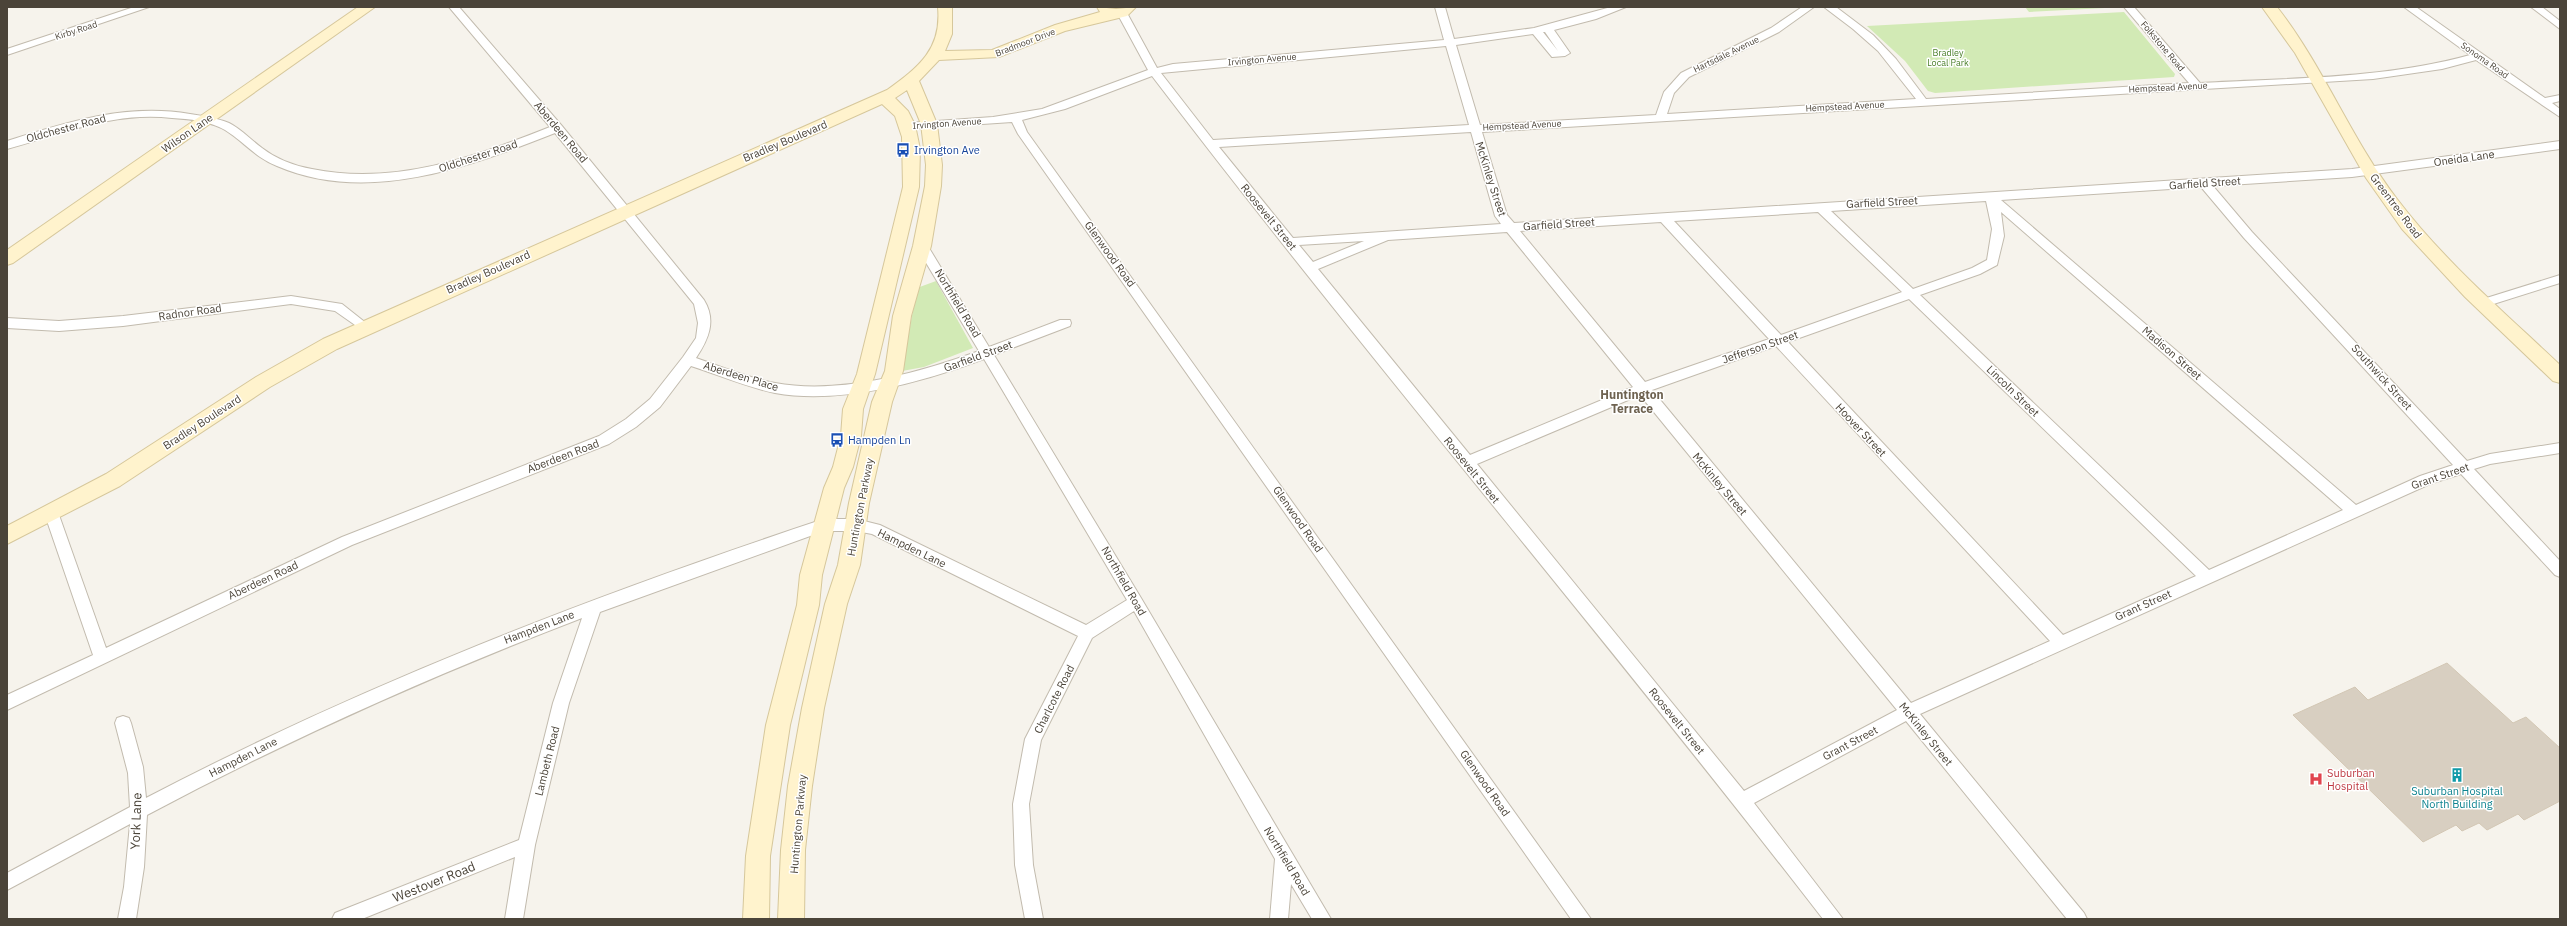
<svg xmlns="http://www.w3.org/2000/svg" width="2567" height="926" font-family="'IBM Plex Sans',sans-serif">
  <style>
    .green { fill: #d2eab5 }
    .building { fill: #d8cfc1; stroke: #d3c7b4 }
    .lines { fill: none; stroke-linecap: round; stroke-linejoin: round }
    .street-casing { stroke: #c2bbae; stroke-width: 2 }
    .secondary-casing { stroke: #d6c79b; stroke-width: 2 }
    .street { fill: #fff; fill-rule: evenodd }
    .secondary { fill: #fff3cd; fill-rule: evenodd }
    .labels { text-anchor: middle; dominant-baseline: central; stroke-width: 3; stroke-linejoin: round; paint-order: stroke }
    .far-street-label { font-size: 9px; fill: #4b4439; stroke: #fff }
    .far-park-label { font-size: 9px; fill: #4a7f2a; stroke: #fff }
    .street-label { font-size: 11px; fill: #4b4439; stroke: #fff }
    .transit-label { font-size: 11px; fill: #164399; stroke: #fff; text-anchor: start }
    .health-label { font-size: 11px; fill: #be3a42; stroke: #fff; text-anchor: start }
    .culture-label { font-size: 11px; fill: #0d838f; stroke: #fff }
    .neighbourhood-label { font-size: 12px; font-weight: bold; fill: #6e6250; stroke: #fff }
    .near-street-label { font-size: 13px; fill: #4b4439; stroke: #fff }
  </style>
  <rect width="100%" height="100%" fill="#f6f3ec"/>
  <g class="green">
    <path d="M 2025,7 L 2104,7 L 2105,8 L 2029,12 Z"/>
    <path d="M 2124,12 L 2175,74 L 2174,77 L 1935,93 L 1928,91 L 1905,61 L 1867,26 Z"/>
    <path d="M 936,281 L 973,348 L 924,367 L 902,371 L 917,288 Z"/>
  </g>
  <path class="building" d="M 2447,663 L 2513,723 L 2526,717 L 2560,748 L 2560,801 L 2524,820 L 2518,814 L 2487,830 L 2479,823 L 2462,831 L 2456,825 L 2423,842 L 2293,715 L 2355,687 L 2368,700 Z"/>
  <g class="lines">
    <defs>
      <g id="street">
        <path d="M 134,7 L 149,7 L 7,55 L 7,49 Z"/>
        <path d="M 449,7 L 459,7 L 562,126 L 704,300 C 717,321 708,340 696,358 C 722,367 748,378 775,383 C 839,395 919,373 979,351 L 916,246 L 922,242 L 926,243 L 989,347 L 1060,320 L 1070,320 L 1071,323 L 1070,326 L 994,355 L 1141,598 L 1331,919 L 1312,919 L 1291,884 L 1288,919 L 1270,919 L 1275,859 L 1134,611 L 1092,638 L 1041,740 L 1029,804 L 1033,865 L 1043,919 L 1025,919 L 1015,865 L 1013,804 L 1025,739 L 1078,636 L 872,534 L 856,531 L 824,531 L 600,612 L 569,703 L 535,845 L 523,919 L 505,919 L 515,857 L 362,919 L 332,919 L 335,913 L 519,840 L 553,703 L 582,618 C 433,675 288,740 147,815 L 144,867 L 136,919 L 118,919 L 124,887 L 130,824 L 7,890 L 7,873 L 130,807 L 128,773 L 115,723 L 117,718 L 123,716 L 129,718 L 131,723 L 143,767 L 146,798 C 364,684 592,596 824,519 L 856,519 L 880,525 L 1086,625 L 1127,600 L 984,359 C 923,382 840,405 775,393 C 746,387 719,375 691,366 L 660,407 L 636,427 L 609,444 L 352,545 L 7,710 L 7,695 L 93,655 L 45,515 L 47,511 L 57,511 L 59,515 L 106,648 L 342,537 L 599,436 L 626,419 L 650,399 L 683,357 L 696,338 L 698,323 L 694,304 L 555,133 C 469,167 367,205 277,166 C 256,158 243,141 225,130 C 210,121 189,119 172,118 C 114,111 62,134 7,149 L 7,141 C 67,122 127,103 190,114 C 203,116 217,118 229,123 C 241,129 251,140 262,148 C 276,159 295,166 312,169 C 395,186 474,157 550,127 Z"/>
        <path d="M 1435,7 L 1445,7 L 1454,39 L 1534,28 L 1611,7 L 1626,7 L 1596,19 L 1554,30 L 1570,53 L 1565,56 L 1552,57 L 1533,34 L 1456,45 L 1480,125 L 1656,115 L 1664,92 L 1681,73 L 1771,28 L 1802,7 L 1814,7 L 1779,32 L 1689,77 L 1674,93 L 1667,114 L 1916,99 L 1878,51 L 1853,29 L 1824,7 L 1836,7 L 1873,35 L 1896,59 L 1926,99 L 2189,83 L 2124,7 L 2134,7 L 2200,83 C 2290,78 2383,79 2470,55 L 2404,7 L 2416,7 L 2545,98 L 2560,95 L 2560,101 L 2552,103 L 2560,109 L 2560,117 L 2476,60 L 2442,69 L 2373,79 L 1482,132 L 1507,215 L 1514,223 L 2352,169 L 2560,141 L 2560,149 L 2352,177 L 2213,186 L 2252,232 L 2467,461 L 2490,454 L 2560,443 L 2560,453 L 2490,464 L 2474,469 L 2560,561 L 2560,577 L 2555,575 L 2461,474 L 2430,484 L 1920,714 L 2084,913 L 2087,919 L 2067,919 L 1906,721 L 1754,803 L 1843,919 L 1823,919 C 1603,634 1370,362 1152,76 L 1065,109 L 1022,120 L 1027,132 L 1591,919 L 1571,919 L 1018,134 L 1012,122 L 908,129 L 902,126 L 908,123 L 993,117 L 1042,109 L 1148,70 L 1117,13 L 1122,10 L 1127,13 L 1157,68 L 1173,64 L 1444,40 ZM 1543,32 L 1545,32 L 1558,51 ZM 1446,46 L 1469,125 L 1213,140 L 1161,73 ZM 1471,132 L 1495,216 L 1501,224 L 1293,238 L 1219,147 ZM 2201,187 L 2244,238 L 2453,465 L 2420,476 L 2356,505 L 2001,200 ZM 1986,201 L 1992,229 L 1987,260 L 1972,268 L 1913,289 L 1831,211 ZM 1818,212 L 1902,292 L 1781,335 L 1674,221 ZM 2001,212 L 2343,510 L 2209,570 L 1920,295 L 1980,274 L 1997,265 L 2004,236 ZM 1661,222 L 1769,339 L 1645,382 L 1520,231 ZM 1507,232 L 1633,387 L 1470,455 L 1318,269 L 1388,240 ZM 1364,241 L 1313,262 L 1299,245 ZM 1909,299 L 2196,576 L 2063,635 L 1788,342 ZM 1776,346 L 2050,641 L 1911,703 L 1652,390 ZM 1640,395 L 1897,710 L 1744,791 L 1477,464 Z"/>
        <path d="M 2531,7 L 2542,7 L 2560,21 L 2560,29 Z"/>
        <path d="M 2560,275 L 2560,283 L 2484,307 L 2478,303 L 2480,300 Z"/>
        <path d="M 291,296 L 342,304 L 371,327 L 365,332 L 335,311 L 291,304 L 123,326 L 59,331 L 7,328 L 7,318 L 59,321 L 123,316 Z"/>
      </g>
      <g id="secondary">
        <path d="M 358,7 L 375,7 L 13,263 L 7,265 L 7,250 Z"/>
        <path d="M 938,7 L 952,7 L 952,34 L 945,51 L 992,50 L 1055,25 L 1100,12 L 1097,7 L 1116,9 L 1136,7 L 1127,16 L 1065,31 L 999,57 L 939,60 L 919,81 L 937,124 L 942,165 L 941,186 L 931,246 L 911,316 L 903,371 L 892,402 L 869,503 L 860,565 L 847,604 L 824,708 L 812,786 L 805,850 L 804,919 L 778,919 L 781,850 L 788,786 L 802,708 L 825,604 L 838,565 L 849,503 L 872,402 L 885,371 L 893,316 L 913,246 L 925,186 L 926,165 L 921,124 L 907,90 L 895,98 L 908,111 L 915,125 L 920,149 L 919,187 L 875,374 L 863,409 L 861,436 L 853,467 L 844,488 L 822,575 L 819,605 L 790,725 L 770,856 L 769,919 L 743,919 L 746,856 L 766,725 L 797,605 L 800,575 L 824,488 L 833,467 L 841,436 L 843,409 L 857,374 L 903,187 L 902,137 L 895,116 L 882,104 L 337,349 L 270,387 L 120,486 L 7,544 L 7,526 L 106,474 L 256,377 L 323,339 L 887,90 C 919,67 942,49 938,7 Z"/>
        <path d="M 2262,7 L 2277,7 C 2324,67 2351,139 2397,199 C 2444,261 2504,312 2560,365 L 2560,383 L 2553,381 L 2465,297 L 2402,229 L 2366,178 L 2295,53 Z"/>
      </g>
    </defs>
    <use href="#street" class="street-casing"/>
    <use href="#secondary" class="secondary-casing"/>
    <use href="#street" class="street"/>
    <use href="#secondary" class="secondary"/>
  </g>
  <defs>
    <symbol id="bus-bare" viewBox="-9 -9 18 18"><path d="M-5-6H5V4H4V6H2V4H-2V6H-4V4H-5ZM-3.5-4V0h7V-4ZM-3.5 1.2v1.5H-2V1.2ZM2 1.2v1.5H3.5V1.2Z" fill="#1a4fb4" stroke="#fff" stroke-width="2.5" paint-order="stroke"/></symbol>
    <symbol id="building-bare" viewBox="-9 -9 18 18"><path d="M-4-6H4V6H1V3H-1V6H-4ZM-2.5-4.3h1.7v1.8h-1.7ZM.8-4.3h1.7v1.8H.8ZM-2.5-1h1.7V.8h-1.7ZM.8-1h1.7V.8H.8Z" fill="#0f9aa8" stroke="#fff" stroke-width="2.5" paint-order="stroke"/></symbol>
    <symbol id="hospital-bare" viewBox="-9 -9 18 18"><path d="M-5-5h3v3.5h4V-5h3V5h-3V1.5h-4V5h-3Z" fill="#e0444e" stroke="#fff" stroke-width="2.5" paint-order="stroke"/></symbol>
  </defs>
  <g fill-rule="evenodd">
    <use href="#bus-bare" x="893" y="140" width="20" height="20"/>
    <use href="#bus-bare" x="827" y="430" width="20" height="20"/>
    <use href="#building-bare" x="2447" y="765" width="20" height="20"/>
    <use href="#hospital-bare" x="2306" y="769" width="20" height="20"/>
  </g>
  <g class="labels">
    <g class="far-street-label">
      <text transform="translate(76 30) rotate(-18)">Kirby Road</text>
      <text transform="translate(1025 42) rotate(-21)">Bradmoor Drive</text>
      <text transform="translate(2163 46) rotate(50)">Folkstone Road</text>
      <text transform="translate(1726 54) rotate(-26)">Hartsdale Avenue</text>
      <text transform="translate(1262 59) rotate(-5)">Irvington Avenue</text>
      <text transform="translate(2485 60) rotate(35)">Sonoma Road</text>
      <text transform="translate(2168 87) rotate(-3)">Hempstead Avenue</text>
      <text transform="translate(1845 106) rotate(-3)">Hempstead Avenue</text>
      <text transform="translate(947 123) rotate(-4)">Irvington Avenue</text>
      <text transform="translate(1522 125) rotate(-3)">Hempstead Avenue</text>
    </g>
    <g class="far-park-label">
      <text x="1948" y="52">Bradley<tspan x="1948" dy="10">Local Park</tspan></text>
    </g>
    <g class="street-label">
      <text transform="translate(66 128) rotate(-15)">Oldchester Road</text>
      <text transform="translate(561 132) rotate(50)">Aberdeen Road</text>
      <text transform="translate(187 133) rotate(-35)">Wilson Lane</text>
      <text transform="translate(785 141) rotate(-23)">Bradley Boulevard</text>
      <text transform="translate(478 156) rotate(-18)">Oldchester Road</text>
      <text transform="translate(2464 158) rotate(-8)">Oneida Lane</text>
      <text transform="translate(1491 179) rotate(72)">McKinley Street</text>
      <text transform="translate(2205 183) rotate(-4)">Garfield Street</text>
      <text transform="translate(1882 202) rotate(-3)">Garfield Street</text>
      <text transform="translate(2396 206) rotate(53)">Greentree Road</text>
      <text transform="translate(1269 217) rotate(51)">Roosevelt Street</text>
      <text transform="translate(1559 224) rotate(-4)">Garfield Street</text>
      <text transform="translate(1110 254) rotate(54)">Glenwood Road</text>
      <text transform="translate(488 272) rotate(-24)">Bradley Boulevard</text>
      <text transform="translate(958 303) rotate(59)">Northfield Road</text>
      <text transform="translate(190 312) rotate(-8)">Radnor Road</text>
      <text transform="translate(1760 347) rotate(-19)">Jefferson Street</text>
      <text transform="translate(2172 353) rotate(41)">Madison Street</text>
      <text transform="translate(978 356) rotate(-20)">Garfield Street</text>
      <text transform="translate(741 376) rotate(17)">Aberdeen Place</text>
      <text transform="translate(2382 377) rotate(48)">Southwick Street</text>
      <text transform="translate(2013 391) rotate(44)">Lincoln Street</text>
      <text transform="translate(202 422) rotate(-33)">Bradley Boulevard</text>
      <text transform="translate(1861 430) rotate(47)">Hoover Street</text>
      <text transform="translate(563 456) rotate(-21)">Aberdeen Road</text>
      <text transform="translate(1472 470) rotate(51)">Roosevelt Street</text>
      <text transform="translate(2440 476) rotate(-19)">Grant Street</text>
      <text transform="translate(1720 484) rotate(50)">McKinley Street</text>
      <text transform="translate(860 507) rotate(-79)">Huntington Parkway</text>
      <text transform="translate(1298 519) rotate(55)">Glenwood Road</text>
      <text transform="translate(912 548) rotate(26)">Hampden Lane</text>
      <text transform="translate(263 580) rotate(-25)">Aberdeen Road</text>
      <text transform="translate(1124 581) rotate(60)">Northfield Road</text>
      <text transform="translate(2143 605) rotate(-24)">Grant Street</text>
      <text transform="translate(539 627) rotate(-21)">Hampden Lane</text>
      <text transform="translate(1054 699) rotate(-63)">Charlcote Road</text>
      <text transform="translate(1677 721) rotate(51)">Roosevelt Street</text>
      <text transform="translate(1926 734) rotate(51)">McKinley Street</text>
      <text transform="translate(1850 743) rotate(-28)">Grant Street</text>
      <text transform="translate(243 757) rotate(-27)">Hampden Lane</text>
      <text transform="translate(547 761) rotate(-76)">Lambeth Road</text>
      <text transform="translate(1485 783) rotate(55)">Glenwood Road</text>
      <text transform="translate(798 824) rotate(-85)">Huntington Parkway</text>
      <text transform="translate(1287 861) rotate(59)">Northfield Road</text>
    </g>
    <g class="transit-label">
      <text x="914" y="150">Irvington Ave</text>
      <text x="848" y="440">Hampden Ln</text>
    </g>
    <g class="health-label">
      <text x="2327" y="773">Suburban<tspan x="2327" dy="13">Hospital</tspan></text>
    </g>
    <g class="culture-label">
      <text x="2457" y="791">Suburban Hospital<tspan x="2457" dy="13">North Building</tspan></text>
    </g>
    <g class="neighbourhood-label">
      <text x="1632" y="394">Huntington<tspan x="1632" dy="14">Terrace</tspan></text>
    </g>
    <g class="near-street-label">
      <text transform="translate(136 821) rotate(-88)">York Lane</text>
      <text transform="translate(434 882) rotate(-22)">Westover Road</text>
    </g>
  </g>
  <rect width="2567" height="926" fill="none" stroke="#4b4439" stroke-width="16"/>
</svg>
